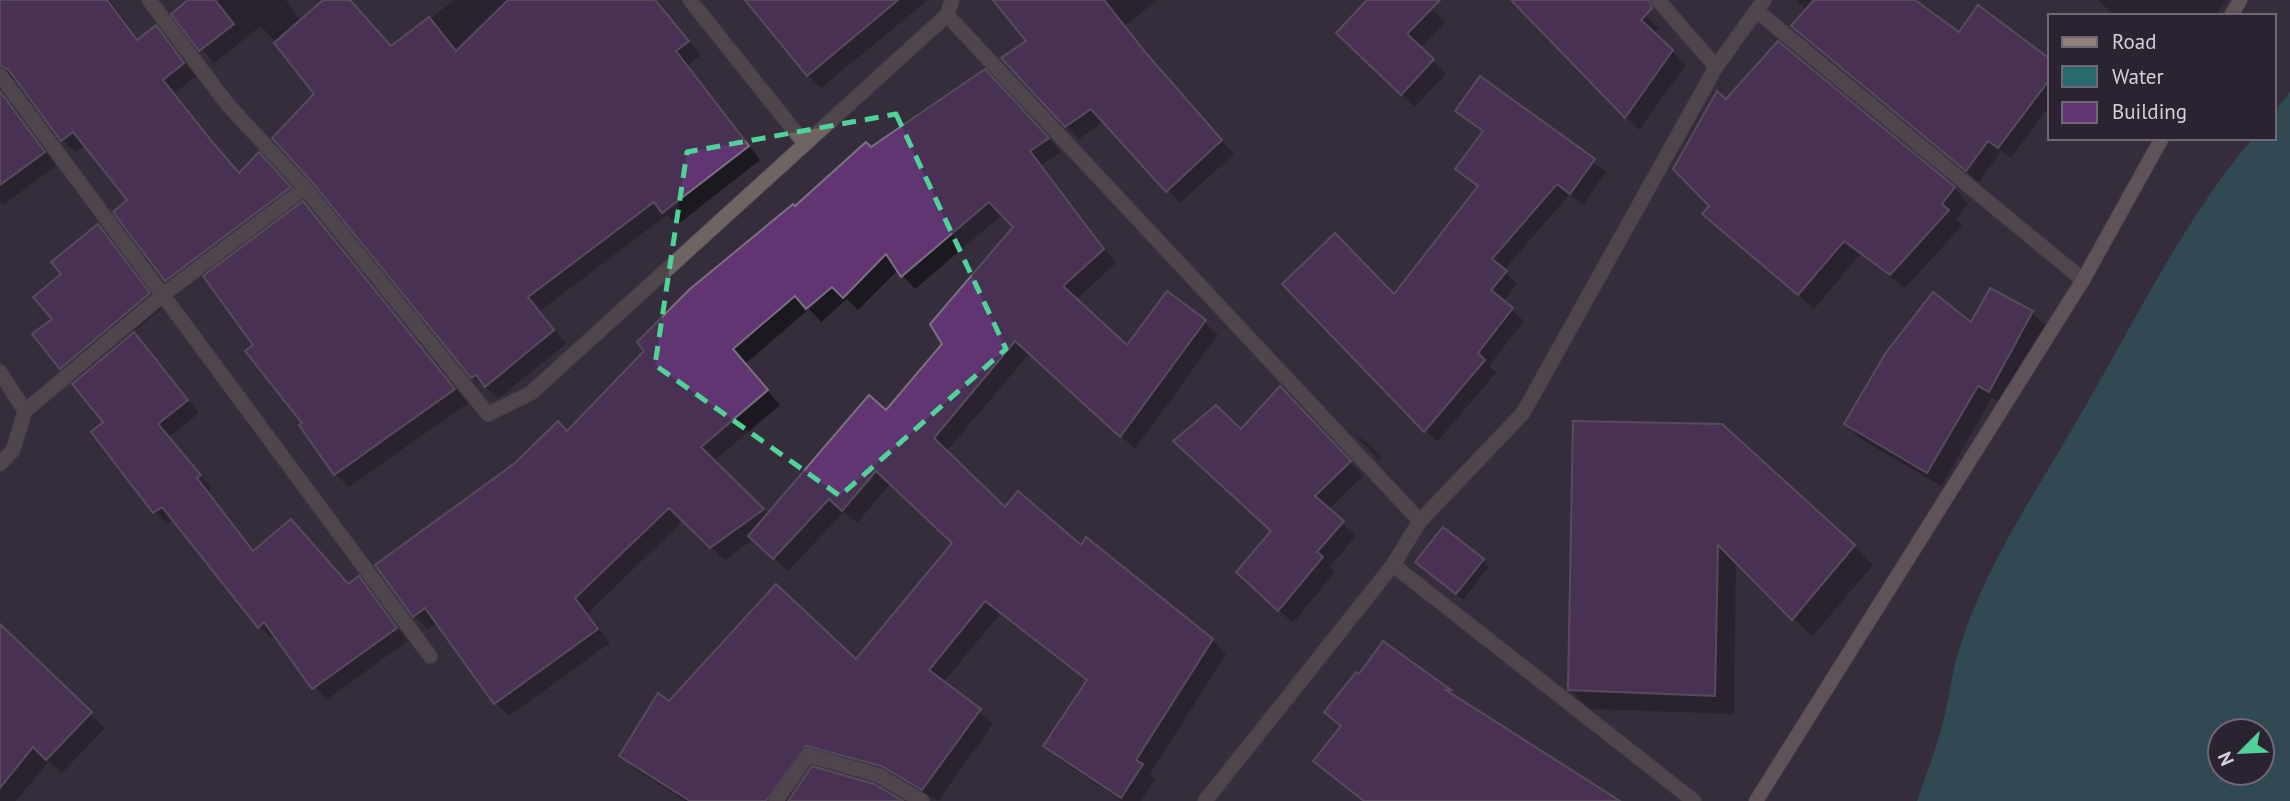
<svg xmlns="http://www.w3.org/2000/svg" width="2290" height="801" font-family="'PT Sans',sans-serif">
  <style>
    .water { fill: #296a6f; fill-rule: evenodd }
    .shadow { fill: #0007; fill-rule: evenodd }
    .building { fill: #603572; stroke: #7b7081; stroke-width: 2 }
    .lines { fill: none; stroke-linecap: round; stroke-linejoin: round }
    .lane-casing { stroke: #534a58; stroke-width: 16 }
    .street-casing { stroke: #534a58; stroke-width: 16 }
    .secondary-casing { stroke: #534a58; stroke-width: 16 }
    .lane { stroke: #6e6462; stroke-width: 14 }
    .street { stroke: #6e6462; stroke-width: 14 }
    .secondary { stroke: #90807d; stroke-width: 14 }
    .marked { fill: none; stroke: #4fd399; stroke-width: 5; stroke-dasharray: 14 9; stroke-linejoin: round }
  </style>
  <rect width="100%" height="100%" fill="#362d3c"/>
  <path class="water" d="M 2290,92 L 2290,801 L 1917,801 C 1925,778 1934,754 1941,730 C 1948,705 1951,678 1958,653 C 1982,572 2029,503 2071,431 C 2130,332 2178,227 2253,138 L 2274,138 L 2274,112 ZM 2220,731 L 2262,731 L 2262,773 L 2220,773 Z"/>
  <g class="shadow">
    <path d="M 0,0 L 110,0 L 139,41 L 156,28 L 196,76 L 175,93 L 240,174 L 271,167 L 302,200 L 178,293 L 166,280 L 129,201 L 85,145 L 75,152 L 62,140 L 16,79 L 6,80 L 4,94 L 56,166 L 3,205 L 0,202 Z"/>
    <path d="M 191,0 L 286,0 L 301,22 L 326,0 L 349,0 L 392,48 L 454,0 L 655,0 L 701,55 L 688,65 L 760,160 L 677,225 L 667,215 L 540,311 L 566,344 L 499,398 L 472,377 L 302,72 L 261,26 L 214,63 L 174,14 Z"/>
    <path d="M 755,0 L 928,0 L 821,88 L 808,75 Z"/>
    <path d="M 995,0 L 1157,0 L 1125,26 L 1234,154 L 1180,203 L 1105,121 L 1079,139 L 1066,126 L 1028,42 Z"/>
    <path d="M 1370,0 L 1423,0 L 1445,22 L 1420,48 L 1446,74 L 1415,107 L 1338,33 Z"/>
    <path d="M 1537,0 L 1629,0 L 1659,28 L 1654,34 L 1686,65 L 1639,130 L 1527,14 Z"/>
    <path d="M 1797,0 L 1912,0 L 1959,34 L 1978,8 L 2050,61 L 2050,106 L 2011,158 L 2001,151 L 1979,182 L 1805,38 L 1793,26 L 1807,11 Z"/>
    <path d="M 2098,0 L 2226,0 L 2215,16 L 2115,16 Z"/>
    <path d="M 1481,78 L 1606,172 L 1583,205 L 1569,195 L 1504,270 L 1517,284 L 1503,302 L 1524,321 L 1489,366 L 1496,373 L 1437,442 L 1285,284 L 1394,296 L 1479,188 L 1457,169 L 1484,133 L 1458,111 Z"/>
    <path d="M 998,85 L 1061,152 L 1042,165 L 1116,263 L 1076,300 L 1127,347 L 1204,322 L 1218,335 L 1135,449 L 1030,353 L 946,452 L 1005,509 L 1081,547 L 1212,640 L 1226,654 L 1150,774 L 1155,779 L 1141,801 L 1121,801 L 1059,759 L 1045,746 L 1088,682 L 1000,614 L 943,683 L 993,724 L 938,801 L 896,779 L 819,760 L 784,743 L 779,780 L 794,795 L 810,801 L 685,801 L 635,769 L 621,756 L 670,703 L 856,661 L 954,543 L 891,483 L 857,523 L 844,512 L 788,571 L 754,539 L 725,560 L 684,520 L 588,613 L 610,643 L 509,716 L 496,703 L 437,623 L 428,629 L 414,616 L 567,433 L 795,208 L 871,149 ZM 1003,214 L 1016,227 L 944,344 L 886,413 L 769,515 L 713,462 L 780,405 L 745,364 L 809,309 L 821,322 L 847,299 L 858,310 L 898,270 L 915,289 Z"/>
    <path d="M 1726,101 L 1954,188 L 1968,203 L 1956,219 L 1962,226 L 1905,288 L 1860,254 L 1814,309 L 1719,228 L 1711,206 Z"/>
    <path d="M 303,204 L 468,403 L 349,487 L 335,474 L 255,346 Z"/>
    <path d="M 98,226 L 162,308 L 132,333 L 199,413 L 169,437 L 212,488 L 208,491 L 255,552 L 349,586 L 359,579 L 408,641 L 326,700 L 275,635 L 271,638 L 259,626 L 174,519 L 167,524 L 155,512 L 93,433 L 106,423 L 61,368 L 54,319 L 64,274 Z"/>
    <path d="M 1991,290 L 2032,313 L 2046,326 L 2003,404 L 1992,398 L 1941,486 L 1859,438 L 1846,424 L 1972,325 Z"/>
    <path d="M 1294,401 L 1363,476 L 1328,510 L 1356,536 L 1330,567 L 1335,572 L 1293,623 L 1251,586 L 1273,532 L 1241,431 Z"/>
    <path d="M 1574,423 L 1853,546 L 1873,565 L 1812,637 L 1736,561 L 1734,714 L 1589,709 L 1570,689 Z"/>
    <path d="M 1352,432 L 1369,444 L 1382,457 L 1379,460 Z"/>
    <path d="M 1482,560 L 1489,567 L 1463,600 L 1424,568 Z"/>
    <path d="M 0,627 L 105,728 L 62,773 L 49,761 L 16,801 L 0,801 Z"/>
  </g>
  <g class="building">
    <path d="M 0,0 L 107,0 L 137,40 L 156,25 L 184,63 L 163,80 L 215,145 L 239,173 L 259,152 L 291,187 L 165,281 L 113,212 L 127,200 L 73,132 L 61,141 L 8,69 L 0,66 Z"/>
    <path d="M 188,0 L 215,0 L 234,24 L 199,51 L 171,14 Z"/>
    <path d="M 323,0 L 350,0 L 391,46 L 429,17 L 456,51 L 508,0 L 655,0 L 689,41 L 676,51 L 749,146 L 662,213 L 654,202 L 528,297 L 554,330 L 485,387 L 476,375 L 471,378 L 312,182 L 272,138 L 314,94 L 274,43 Z"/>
    <path d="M 745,0 L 898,0 L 807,76 Z"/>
    <path d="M 993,0 L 1104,0 L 1146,53 L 1222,140 L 1166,192 L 1091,109 L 1065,127 L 1001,58 L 1026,41 Z"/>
    <path d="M 1367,0 L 1440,0 L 1407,34 L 1434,59 L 1401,95 L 1336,33 Z"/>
    <path d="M 1511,0 L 1649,0 L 1652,8 L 1641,20 L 1673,50 L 1625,118 Z"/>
    <path d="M 1814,0 L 1915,0 L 1959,32 L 1978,5 L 2050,59 L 2050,79 L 1998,148 L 1988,141 L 1966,171 L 1791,26 Z"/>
    <path d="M 1778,41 L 1955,187 L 1942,204 L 1949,210 L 1890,275 L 1844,241 L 1798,295 L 1702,214 L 1709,206 L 1673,169 L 1717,91 L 1726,99 Z"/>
    <path d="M 985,69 L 1049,138 L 1030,151 L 1104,249 L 1063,286 L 1127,345 L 1167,291 L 1206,320 L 1120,437 L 1015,341 L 934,438 L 1005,507 L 1018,491 L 1081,545 L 1086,537 L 1213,639 L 1136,760 L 1143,764 L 1121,798 L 1043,746 L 1087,680 L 985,601 L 929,670 L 981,709 L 922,790 L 881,766 L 806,746 L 766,801 L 690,801 L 619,756 L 658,693 L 669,701 L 776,584 L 856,659 L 952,543 L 876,471 L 842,511 L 829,499 L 773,559 L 748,536 L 869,395 L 886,410 L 942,344 L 930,324 L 1013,227 L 989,202 L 901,277 L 886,254 L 843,298 L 832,287 L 806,309 L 795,296 L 733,349 L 768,390 L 701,447 L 764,509 L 710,548 L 669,508 L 575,598 L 598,629 L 494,704 L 425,608 L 413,617 L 375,565 L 515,463 L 558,421 L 567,431 L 644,351 L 637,342 L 690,289 L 793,204 L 795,206 L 866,142 L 871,147 Z"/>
    <path d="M 1480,76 L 1595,159 L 1570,194 L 1557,184 L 1492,259 L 1507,271 L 1491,290 L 1513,308 L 1478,353 L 1485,360 L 1424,432 L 1282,284 L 1335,233 L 1394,294 L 1478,186 L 1455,169 L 1483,131 L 1455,111 Z"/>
    <path d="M 0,91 L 45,152 L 0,185 Z"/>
    <path d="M 303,201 L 455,389 L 334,475 L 299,425 L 302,423 L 245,351 L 253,345 L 203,276 Z"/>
    <path d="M 98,224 L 150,293 L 60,369 L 32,334 L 52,319 L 33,297 L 61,274 L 51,262 Z"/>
    <path d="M 1990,288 L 2033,311 L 1989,392 L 1978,386 L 1927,473 L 1844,424 L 1885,354 L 1933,292 L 1971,322 Z"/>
    <path d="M 134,332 L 188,400 L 158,424 L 201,475 L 197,478 L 253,551 L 291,519 L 348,584 L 359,576 L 397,628 L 312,689 L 264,622 L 258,628 L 162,507 L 153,513 L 91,432 L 103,422 L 72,384 Z"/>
    <path d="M 1280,386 L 1351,461 L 1315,496 L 1344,521 L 1317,552 L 1323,557 L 1278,611 L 1236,572 L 1271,531 L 1173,441 L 1216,405 L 1241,429 Z"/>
    <path d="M 1573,421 L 1722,424 L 1855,545 L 1792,620 L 1718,545 L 1715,696 L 1568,690 Z"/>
    <path d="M 1443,527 L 1484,559 L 1456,594 L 1415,562 Z"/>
    <path d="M 0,624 L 92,712 L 46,760 L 33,747 L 0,788 Z"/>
    <path d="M 1383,641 L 1451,690 L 1446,690 L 1620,801 L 1364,801 L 1313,761 L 1341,726 L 1324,712 L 1356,672 L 1359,674 Z"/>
    <path d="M 812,766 L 874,784 L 903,801 L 788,801 Z"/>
  </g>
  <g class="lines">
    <defs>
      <path id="lane" d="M 0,372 L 25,411"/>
      <g id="street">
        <path d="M 149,0 L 228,105 L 305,188"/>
        <path d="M 690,0 L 805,144"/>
        <path d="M 952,0 L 947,15 L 1420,521"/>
        <path d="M 1658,0 L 1716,67"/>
        <path d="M 1757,11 L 2083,280"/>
        <path d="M 0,75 L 430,656"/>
        <path d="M 0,464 L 13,450 L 25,411 L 165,293 L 305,188 L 488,414 L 531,393 L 947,15"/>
        <path d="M 1393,565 L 1694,801"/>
        <path d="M 776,801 L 808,755 L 878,775 L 922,801"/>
        <path d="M 1205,801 L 1393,565 L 1420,521 L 1523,413 L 1716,67 L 1764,0"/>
      </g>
      <g id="secondary">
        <path d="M 2231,16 L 2240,0"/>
        <path d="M 1756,801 L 2083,280 L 2162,138"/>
      </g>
    </defs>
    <use href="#lane" class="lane-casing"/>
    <use href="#street" class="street-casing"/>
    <use href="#secondary" class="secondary-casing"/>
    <use href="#lane" class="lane"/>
    <use href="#street" class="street"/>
    <use href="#secondary" class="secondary"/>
  </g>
  <path d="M0 0H2290V801H0ZM 896,114 L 1006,349 L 840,496 L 655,365 L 687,152 Z" fill="#362d3c" fill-opacity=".55" fill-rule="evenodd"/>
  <path class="marked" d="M 896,114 L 1006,349 L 840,496 L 655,365 L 687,152 Z"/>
  <rect x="2048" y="14" width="228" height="126" fill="#2c2332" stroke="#706875" stroke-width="2"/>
  <rect x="2062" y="37" width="35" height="10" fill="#90807d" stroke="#706875" stroke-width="2"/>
  <text x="2112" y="49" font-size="21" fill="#d5cfd9">Road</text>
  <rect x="2062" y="66" width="35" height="21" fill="#296a6f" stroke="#706875" stroke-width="2"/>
  <text x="2112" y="84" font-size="21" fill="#d5cfd9">Water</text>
  <rect x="2062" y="102" width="35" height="21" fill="#603572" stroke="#706875" stroke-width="2"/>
  <text x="2112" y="119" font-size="21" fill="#d5cfd9">Building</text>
  <g transform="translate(2241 752) rotate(246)"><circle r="33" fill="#2c2332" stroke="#706875" stroke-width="2"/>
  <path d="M0-5L12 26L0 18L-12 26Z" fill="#4fd399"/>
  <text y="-10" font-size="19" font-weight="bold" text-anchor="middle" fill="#d5cfd9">N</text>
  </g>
</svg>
